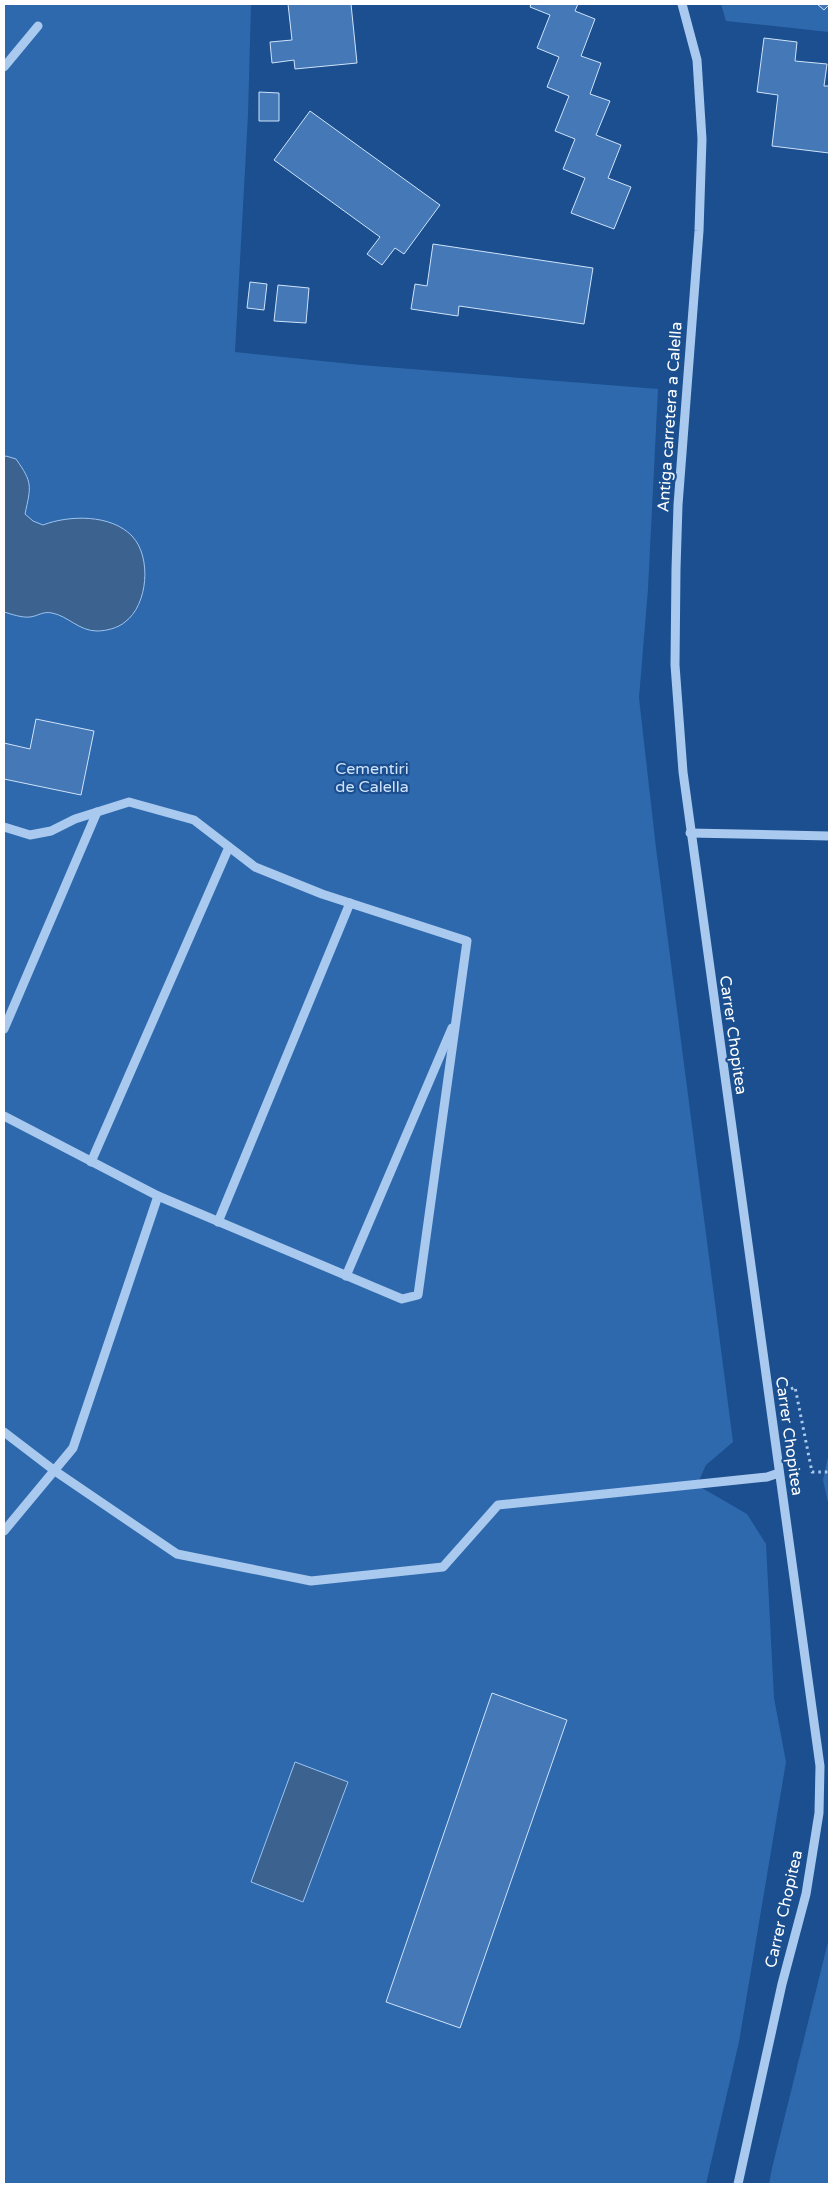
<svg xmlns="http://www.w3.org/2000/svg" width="833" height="2188" font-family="'Varela Round',sans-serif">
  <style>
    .green { fill: #2e69ad }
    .water { fill: #3c6290; stroke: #9cc4f0 }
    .building { fill: #4478b7; stroke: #cfe3fa }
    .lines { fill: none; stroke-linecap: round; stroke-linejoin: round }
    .path { stroke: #a9c9ee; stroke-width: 3; stroke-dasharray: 2.5 4; stroke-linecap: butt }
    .minor { stroke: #a9c9ee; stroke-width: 9 }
    .labels { text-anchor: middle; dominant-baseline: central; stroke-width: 4.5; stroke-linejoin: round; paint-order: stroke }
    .street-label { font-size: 16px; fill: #fff; stroke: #1b4f8f }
    .park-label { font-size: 16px; fill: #cfe3fa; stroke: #1b4f8f }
  </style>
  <rect width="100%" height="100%" fill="#1b4f8f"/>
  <g class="green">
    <path d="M 4,4 L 251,4 L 248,115 L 235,352 L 361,365 L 658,389 L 648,589 L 639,698 L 656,848 L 733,1442 L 706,1465 L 697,1485 L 747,1514 L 766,1544 L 774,1698 L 786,1762 L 739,2042 L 706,2184 L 4,2184 Z"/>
    <path d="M 721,4 L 817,4 L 824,10 L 829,5 L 829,32 L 726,21 Z"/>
    <path d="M 829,1452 L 829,1507 L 823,1480 Z"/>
    <path d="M 829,1938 L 829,2184 L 769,2184 L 772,2168 Z"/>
  </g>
  <g class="water">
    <path d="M 6,456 L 16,459 C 33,483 31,486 25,514 L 33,521 L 43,525 C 69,515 111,514 132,536 C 152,557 148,605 125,622 C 118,628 106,631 97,631 C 79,631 68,616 52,613 C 43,611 38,616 30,617 C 22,618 11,614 4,612 L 4,457 Z"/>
    <path d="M 295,1762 L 348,1782 L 303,1902 L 251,1882 Z"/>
  </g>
  <g class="building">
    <path d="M 288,4 L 351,4 L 357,63 L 295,69 L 294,60 L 272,63 L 270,42 L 292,40 Z"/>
    <path d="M 531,4 L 578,4 L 575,11 L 595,19 L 581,56 L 601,63 L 590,94 L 610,101 L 596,135 L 621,145 L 608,178 L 631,187 L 614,229 L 571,213 L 585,178 L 563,169 L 575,139 L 555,131 L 569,96 L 547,87 L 559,57 L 537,48 L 550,15 L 530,7 Z"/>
    <path d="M 817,4 L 829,4 L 829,5 L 824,10 Z"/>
    <path d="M 764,38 L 797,42 L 795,61 L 827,64 L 824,86 L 829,86 L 829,153 L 772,146 L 778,95 L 757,92 Z"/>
    <path d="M 259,92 L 279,93 L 279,121 L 259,121 Z"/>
    <path d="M 310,111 L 440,205 L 404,254 L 395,248 L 382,265 L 367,254 L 380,237 L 274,160 Z"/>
    <path d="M 433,244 L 593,268 L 584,324 L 459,306 L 458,316 L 411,309 L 415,284 L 427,286 Z"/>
    <path d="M 250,282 L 267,284 L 264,310 L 247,308 Z"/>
    <path d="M 278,285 L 309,288 L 306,323 L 274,321 Z"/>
    <path d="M 36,719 L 94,731 L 81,795 L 4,779 L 4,743 L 30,749 Z"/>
    <path d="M 492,1693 L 567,1720 L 460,2028 L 386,2002 Z"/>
  </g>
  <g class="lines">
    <path class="path" d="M 791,1389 L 795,1387 L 812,1472 L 829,1472"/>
    <g class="minor">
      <path d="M 682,4 L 697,60 L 702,139 L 699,231 L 678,505 L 676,569 L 675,665 L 683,772 L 820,1766 L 819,1813 L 806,1894 L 782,1984 L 738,2184"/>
      <path d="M 4,67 L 38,26"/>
      <path d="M 4,827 L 30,835 L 51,831 L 75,819 L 129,802 L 194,820 L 255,867 L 322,894 L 467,941 L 418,1295 L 402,1299 L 158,1196 L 4,1116"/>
      <path d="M 690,833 L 829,836"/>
      <path d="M 4,1029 L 97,812"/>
      <path d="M 91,1162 L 229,847"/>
      <path d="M 218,1222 L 350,903"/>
      <path d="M 346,1276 L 452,1028"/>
      <path d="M 4,1432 L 55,1471 L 177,1554 L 311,1581 L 443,1567 L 498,1505 L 767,1477 L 779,1473"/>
      <path d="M 4,1531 L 73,1448 L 158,1196"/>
    </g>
  </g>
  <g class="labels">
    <g class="street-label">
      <text transform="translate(670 417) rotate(-86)">Antiga carretera a Calella</text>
      <text transform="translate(733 1035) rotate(82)">Carrer Chopitea</text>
      <text transform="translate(789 1436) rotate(82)">Carrer Chopitea</text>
      <text transform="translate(784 1909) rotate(-77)">Carrer Chopitea</text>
    </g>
    <g class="park-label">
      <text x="372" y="769">Cementiri<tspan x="372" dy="18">de Calella</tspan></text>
    </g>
  </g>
  <rect width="833" height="2188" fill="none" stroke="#ffffff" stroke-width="10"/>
</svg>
